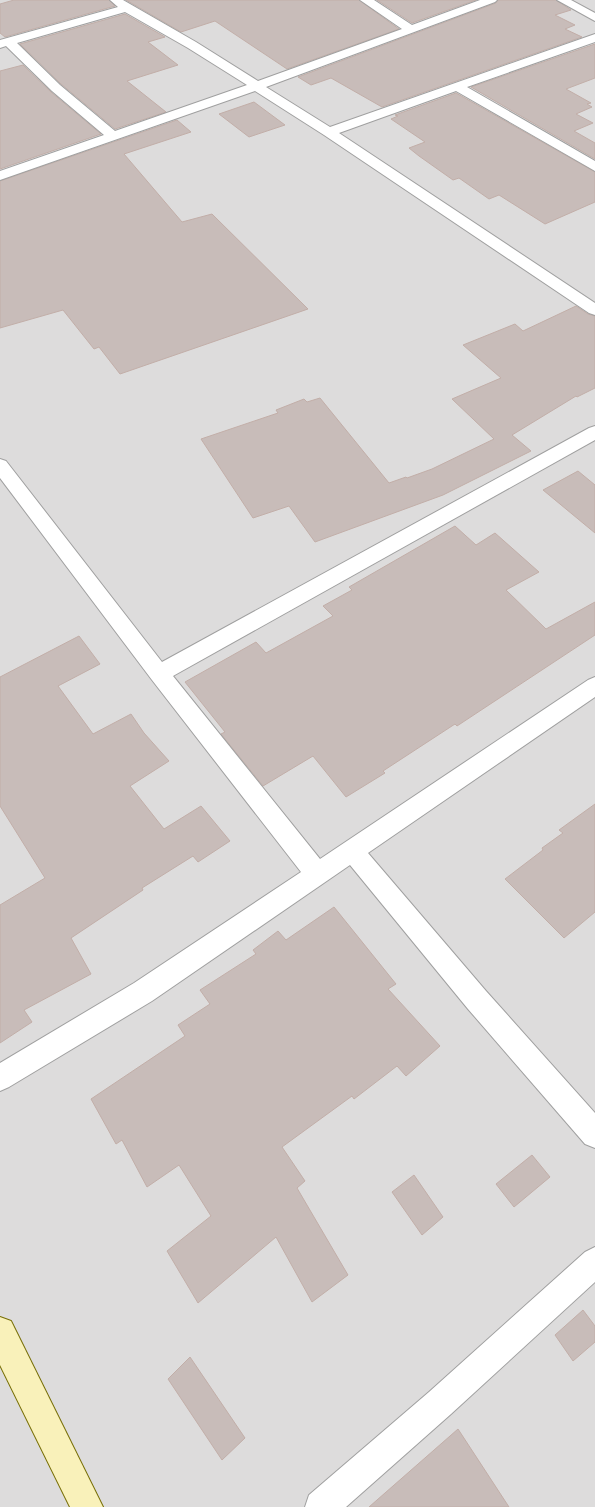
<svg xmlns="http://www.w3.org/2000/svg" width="595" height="1507" font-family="'Sofia Sans Condensed',sans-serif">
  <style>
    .residential { fill: #dddcdc }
    .building { fill: #c8bcb9; stroke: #c2aea8 }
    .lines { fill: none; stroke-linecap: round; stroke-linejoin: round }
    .street-casing { stroke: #a0a0a0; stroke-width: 2 }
    .secondary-casing { stroke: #776e05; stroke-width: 2 }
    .street { fill: #fff; fill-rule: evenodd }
    .secondary { fill: #f9f1ba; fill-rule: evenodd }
  </style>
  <rect width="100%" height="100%" fill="#f0eae5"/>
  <rect class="residential" x="0" y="0" width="595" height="1507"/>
  <g class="building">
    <path d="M 14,0 L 109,0 L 115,6 L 5,37 L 0,33 L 0,4 Z"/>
    <path d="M 126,0 L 359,0 L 399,29 L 287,69 L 215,21 L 181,32 Z"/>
    <path d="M 377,0 L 476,0 L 412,23 Z"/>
    <path d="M 498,0 L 556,0 L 571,10 L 555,15 L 575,25 L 565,29 L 582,37 L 382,107 L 331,78 L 311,85 L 298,77 L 496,3 Z"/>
    <path d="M 125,14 L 165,37 L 148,42 L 178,65 L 127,81 L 166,112 L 115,129 L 61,84 L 20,44 Z"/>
    <path d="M 595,44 L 595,78 L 566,89 L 591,103 L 587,104 L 592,107 L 576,114 L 593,123 L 574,131 L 595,143 L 595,159 L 471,87 Z"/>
    <path d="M 23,65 L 51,92 L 101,134 L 0,169 L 0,71 Z"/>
    <path d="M 456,93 L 595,172 L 595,202 L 545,224 L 499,195 L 489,199 L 459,178 L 453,180 L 419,156 L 409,148 L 425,142 L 391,119 L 398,116 L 395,115 Z"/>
    <path d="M 254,102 L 285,125 L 249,137 L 219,114 Z"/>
    <path d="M 177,120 L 191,132 L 124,154 L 182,222 L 212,214 L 308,309 L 120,374 L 99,347 L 94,349 L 63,310 L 0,328 L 0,181 Z"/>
    <path d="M 576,306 L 588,314 L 595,316 L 595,388 L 577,397 L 576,396 L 512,435 L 531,451 L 443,495 L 315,542 L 289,506 L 253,518 L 201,439 L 278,413 L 276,410 L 304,399 L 307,402 L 320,398 L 389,483 L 406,477 L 407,478 L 432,469 L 494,439 L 452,399 L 501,378 L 463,345 L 515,324 L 523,331 Z"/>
    <path d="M 578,471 L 595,485 L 595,533 L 543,490 Z"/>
    <path d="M 455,526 L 476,545 L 495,533 L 539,572 L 506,590 L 546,629 L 595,602 L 595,635 L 457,726 L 455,724 L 383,771 L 385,773 L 346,797 L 313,756 L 263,786 L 221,734 L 225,732 L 185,682 L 256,642 L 266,653 L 333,616 L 323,606 L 352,590 L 349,587 Z"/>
    <path d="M 79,636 L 100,664 L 58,686 L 93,734 L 131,714 L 144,733 L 169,761 L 130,786 L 164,829 L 201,806 L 230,841 L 198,862 L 193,856 L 142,888 L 143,890 L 71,938 L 91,974 L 24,1010 L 32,1022 L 0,1043 L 0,905 L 45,878 L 0,806 L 0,677 Z"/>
    <path d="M 595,804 L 595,912 L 564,938 L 505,879 L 543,850 L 542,848 L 563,833 L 559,830 Z"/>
    <path d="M 334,907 L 396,984 L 388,989 L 440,1046 L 406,1076 L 397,1066 L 354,1099 L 352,1096 L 282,1147 L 305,1181 L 297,1188 L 348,1275 L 312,1302 L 276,1237 L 198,1303 L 167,1251 L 211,1216 L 179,1165 L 147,1187 L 122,1140 L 116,1144 L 91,1099 L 185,1036 L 178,1025 L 210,1004 L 200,990 L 256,954 L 253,950 L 278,931 L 286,940 Z"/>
    <path d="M 532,1155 L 550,1177 L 514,1207 L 496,1184 Z"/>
    <path d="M 414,1175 L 443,1217 L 422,1235 L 392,1192 Z"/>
    <path d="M 583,1310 L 595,1326 L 595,1342 L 573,1361 L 555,1335 Z"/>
    <path d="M 190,1357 L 245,1438 L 222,1460 L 168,1379 Z"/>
    <path d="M 458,1429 L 509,1507 L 369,1507 Z"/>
  </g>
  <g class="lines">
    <defs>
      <g id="street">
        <path d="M 110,0 L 123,0 L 196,42 L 258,81 L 402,29 L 360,0 L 374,0 L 412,25 L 480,0 L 497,0 L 495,2 L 266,87 L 330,127 L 595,34 L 595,42 L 467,87 L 595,161 L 595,171 L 456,91 L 339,133 L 595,303 L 595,315 L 589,313 L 324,135 L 255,91 L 0,180 L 0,171 L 104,135 L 52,91 L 6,46 L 0,48 L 0,40 L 118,7 ZM 125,12 L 188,48 L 247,85 L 115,131 L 60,85 L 17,43 Z"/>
        <path d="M 557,0 L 571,0 L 595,13 L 595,21 Z"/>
        <path d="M 595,426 L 595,440 L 173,676 L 320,859 L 588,680 L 595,677 L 595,697 L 368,853 L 486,991 L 595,1113 L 595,1148 L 585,1144 L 468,1009 L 350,865 L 152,1001 L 9,1087 L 0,1091 L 0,1063 L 134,983 L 301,872 L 152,680 L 0,478 L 0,459 L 6,461 L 162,662 L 589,428 Z"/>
        <path d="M 595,1247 L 595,1282 L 451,1414 L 346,1507 L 305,1507 L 309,1495 L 429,1392 L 585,1252 Z"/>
      </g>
      <path id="secondary" d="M 0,1317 L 11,1321 L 103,1507 L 70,1507 L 0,1365 Z"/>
    </defs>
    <use href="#street" class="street-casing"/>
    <use href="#secondary" class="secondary-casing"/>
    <use href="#street" class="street"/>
    <use href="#secondary" class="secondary"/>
  </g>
</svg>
